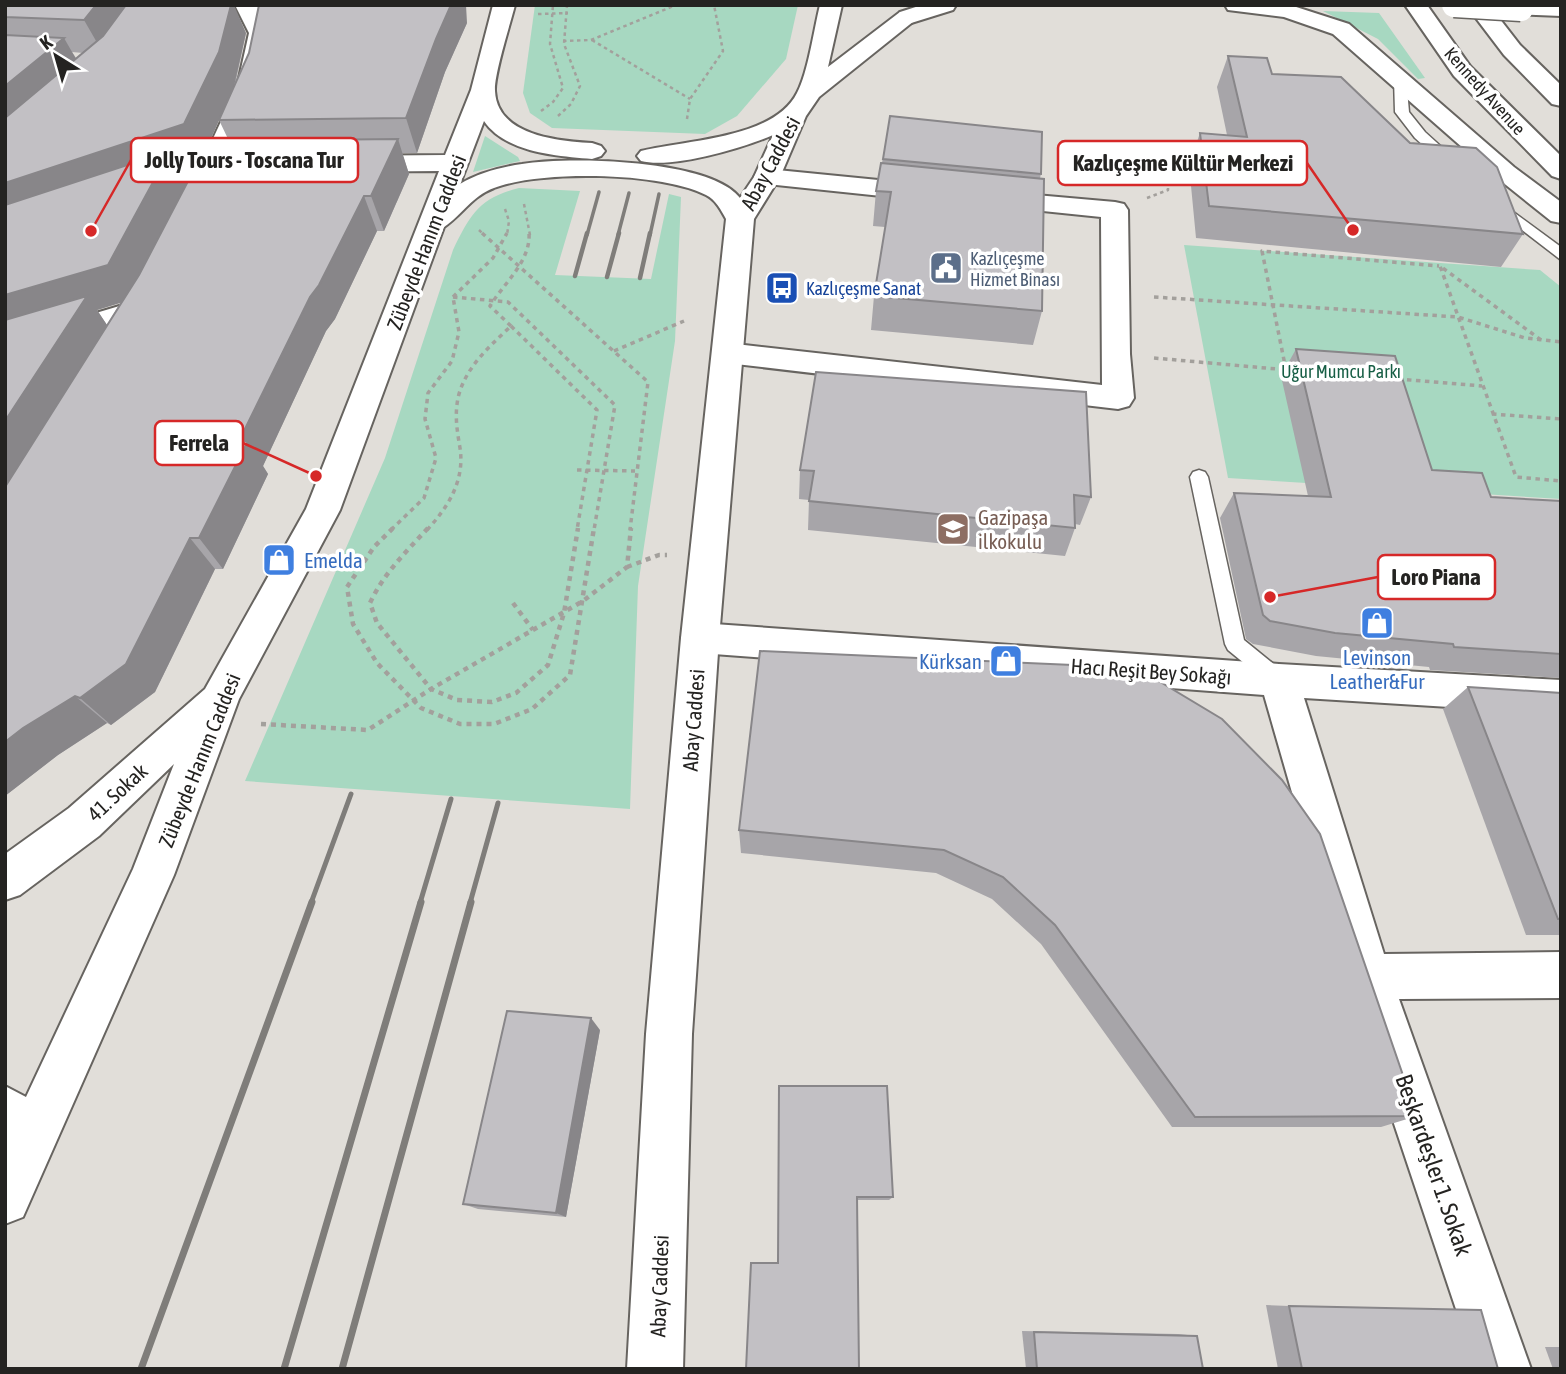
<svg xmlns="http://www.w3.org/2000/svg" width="1566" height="1374" font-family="'Asap Condensed',sans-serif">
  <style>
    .green { fill: #a7d8c1 }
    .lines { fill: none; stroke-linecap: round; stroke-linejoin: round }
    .lane-casing { stroke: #676460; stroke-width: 3 }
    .street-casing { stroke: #676460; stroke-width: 4 }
    .secondary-casing { stroke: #676460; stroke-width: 4 }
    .highway-casing { stroke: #676460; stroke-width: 4 }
    .path-far2 { stroke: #a3a09c; stroke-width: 2.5; stroke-dasharray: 3.5 3.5; stroke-linecap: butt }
    .path-far1 { stroke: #a3a09c; stroke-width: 3.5; stroke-dasharray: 4.5 4.5; stroke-linecap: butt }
    .path { stroke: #a3a09c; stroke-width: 4.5; stroke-dasharray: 5 5; stroke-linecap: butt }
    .lane { fill: #fff; fill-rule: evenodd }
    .street { fill: #fff; fill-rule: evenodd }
    .secondary { fill: #fff; fill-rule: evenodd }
    .highway { fill: #fff; fill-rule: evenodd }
    .rail-far3 { stroke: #7f7d7a; stroke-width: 3.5 }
    .rail-far2 { stroke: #7f7d7a; stroke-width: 4.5 }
    .rail-far1 { stroke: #7f7d7a; stroke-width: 5 }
    .rail { stroke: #7f7d7a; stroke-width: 7 }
    .highway-bridge-casing { stroke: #676460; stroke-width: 27; stroke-linecap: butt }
    .highway-bridge { stroke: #fff; stroke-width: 24 }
    .wall { fill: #a7a5a9; fill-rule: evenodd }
    .shaded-wall { fill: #888689 }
    .building { fill: #c2c0c4; stroke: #888689; stroke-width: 2 }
    .labels { text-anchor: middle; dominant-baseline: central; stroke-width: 7; stroke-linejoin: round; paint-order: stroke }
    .far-street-label { font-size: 18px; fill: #242321; stroke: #fff }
    .far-service-label { font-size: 18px; fill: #4e5e75; stroke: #fff; text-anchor: start }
    .far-transit-label { font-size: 18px; fill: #164399; stroke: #fff; text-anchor: start }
    .far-park-label { font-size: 18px; fill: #175e45; stroke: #fff }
    .street-label { font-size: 21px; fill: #242321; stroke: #fff }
    .education-label { font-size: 21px; fill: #785e54; stroke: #fff; text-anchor: start }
    .shop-label { font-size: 21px; fill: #366cbe; stroke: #fff; text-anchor: start }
    .near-street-label { font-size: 24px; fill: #242321; stroke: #fff }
    .leader { fill: none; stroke: #d62828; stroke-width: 2.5 }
    .callout-dot { fill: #d62828; stroke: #fff; stroke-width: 2.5 }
    .callout { fill: #fff; stroke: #d62828; stroke-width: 2.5 }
    .callout-label { font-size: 23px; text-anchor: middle; font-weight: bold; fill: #242321 }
  </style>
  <rect width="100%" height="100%" fill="#e1ded9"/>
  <g class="green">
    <path d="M 535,5 L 798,5 L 786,59 L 737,116 L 705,134 L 552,128 L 530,113 L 523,93 Z"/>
    <path d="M 1323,11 L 1379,13 L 1425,78 L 1418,79 L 1378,39 Z"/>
    <path d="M 485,136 L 518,157 L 520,161 L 473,172 Z"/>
    <path d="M 519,188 L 580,191 L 555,275 L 651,279 L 669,194 L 681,197 L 675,341 L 638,586 L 630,809 L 245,781 L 385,458 L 453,250 C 470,215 479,198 519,188 Z"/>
    <path d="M 1184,245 L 1540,270 L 1561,287 L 1561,499 L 1228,478 Z"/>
  </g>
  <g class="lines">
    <defs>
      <g id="lane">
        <path d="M 1400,74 L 1406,78 L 1409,112 L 1425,132 L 1457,161 L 1457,167 L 1447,167 L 1415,138 L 1395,112 L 1394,78 Z"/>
        <path d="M 1497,200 L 1561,247 L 1561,260 L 1492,207 L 1490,204 L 1492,201 Z"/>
        <path d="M 1199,470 L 1205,472 L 1208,477 L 1244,640 L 1286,674 L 1289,680 L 1286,686 L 1279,689 L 1272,686 L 1228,650 L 1225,644 L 1190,477 L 1193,472 Z"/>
      </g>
      <g id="street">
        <path d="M 235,5 L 257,5 L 271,33 L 261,87 L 216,188 L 212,194 L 203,196 L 194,194 L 190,188 L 237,87 L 249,33 Z"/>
        <path d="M 767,169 L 929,185 L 938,187 L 942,193 L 938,199 L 929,201 L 758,183 L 754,177 L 758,171 Z"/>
        <path d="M 992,191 L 1115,202 L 1124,204 L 1128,210 L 1130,354 L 1134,398 L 1129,406 L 1118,409 L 727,363 L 716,360 L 712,353 L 716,346 L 727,343 L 1102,385 L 1101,217 L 983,205 L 979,199 L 983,193 Z"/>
        <path d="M 143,299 L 153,301 L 158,308 L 153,315 L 5,360 L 5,340 Z"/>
        <path d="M 700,623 L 1279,664 L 1561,680 L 1561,714 L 1304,698 L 1384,954 L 1561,952 L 1561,998 L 1399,999 L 1531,1369 L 1476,1369 L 1345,977 L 1264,695 L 700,653 L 687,649 L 681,638 L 687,627 Z"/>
      </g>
      <g id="secondary">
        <path d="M 493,5 L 515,5 C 510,25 494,74 495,91 C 497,136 559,141 592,143 L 601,146 L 605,151 L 601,156 L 592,159 C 557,156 506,153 484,121 L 460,184 C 478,173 501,167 522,164 C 568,156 711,159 740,198 L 754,177 L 773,135 C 743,148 672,169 641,161 L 637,156 L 641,151 C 685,140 774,139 797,93 C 808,73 814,29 820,5 L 842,5 L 828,67 L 900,12 L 916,12 L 919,17 L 819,97 L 806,116 L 780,177 L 754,219 L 719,638 L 692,1034 L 683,1369 L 627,1369 L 646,1034 L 681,638 L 726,219 C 721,210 716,200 706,195 C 662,172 540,170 494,188 C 472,196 462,215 444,227 L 340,510 L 239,699 L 174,875 L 23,1217 L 5,1224 L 5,1086 L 26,1097 L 133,869 L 174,764 L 99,836 L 20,895 L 5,900 L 5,854 L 69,808 L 205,689 L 306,509 L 439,171 L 333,172 L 324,169 L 320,164 L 324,159 L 333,156 L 445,155 L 471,90 Z"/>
        <path d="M 215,157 L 254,160 L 258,165 L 254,170 L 218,173 L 134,201 L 125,199 L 121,193 L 125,187 Z"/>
      </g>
      <g id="highway">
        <path d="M 922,5 L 956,5 L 953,10 L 908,24 L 900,22 L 897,17 L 900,12 Z"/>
        <path d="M 1225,5 L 1290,5 L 1349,24 L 1514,167 L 1561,202 L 1561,223 L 1551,221 L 1496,177 L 1333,34 L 1284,17 L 1228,10 Z"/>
        <path d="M 1405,5 L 1427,5 L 1470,66 L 1561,156 L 1561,179 L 1552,176 L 1454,76 Z"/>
        <path d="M 1466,5 L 1489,5 L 1520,45 L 1561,85 L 1561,106 L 1552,104 L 1504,55 Z"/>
        <path d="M 1513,5 L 1561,5 L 1561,16 L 1513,14 L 1510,9 Z"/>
      </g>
    </defs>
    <use href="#lane" class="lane-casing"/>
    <use href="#street" class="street-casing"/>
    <use href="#secondary" class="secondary-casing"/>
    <use href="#highway" class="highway-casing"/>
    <g class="path-far2">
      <path d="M 538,14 L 568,13"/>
      <path d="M 592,40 L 690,99"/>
      <path d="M 563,41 L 591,40 L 676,5"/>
      <path d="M 541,111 L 553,102 L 563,88 L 550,44 L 553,5"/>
      <path d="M 558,116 L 571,104 L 580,86 L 564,44 L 567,5"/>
      <path d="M 687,119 L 690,99 L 723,51 L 714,5"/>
      <path d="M 1147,198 L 1168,190 L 1168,140"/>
      <path d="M 524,204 L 530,235"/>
      <path d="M 505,209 L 509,221 L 507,235"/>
      <path d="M 479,230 L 484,235"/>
    </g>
    <g class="path-far1">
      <path d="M 482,233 L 648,382 L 630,530"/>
      <path d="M 453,297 L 508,302 L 615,405 L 594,530"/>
      <path d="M 453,297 L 493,258 L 507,233"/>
      <path d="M 1154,297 L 1458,317 L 1525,338 L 1561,342"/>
      <path d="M 511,326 L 597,410 L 577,530"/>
      <path d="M 511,326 L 490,306 C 504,283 531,261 529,233"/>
      <path d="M 1541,340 L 1440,266 L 1516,477 L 1561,481"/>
      <path d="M 614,351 L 684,321"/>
      <path d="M 1154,358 L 1288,370"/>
      <path d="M 1286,370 L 1262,251 L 1439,266"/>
      <path d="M 1398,379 L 1482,386"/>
      <path d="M 1492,414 L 1561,419"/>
      <path d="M 577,470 L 635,471"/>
      <path d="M 391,530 L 424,498 L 436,458 L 425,419 L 428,393 L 452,361 L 459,332 L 453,297"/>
      <path d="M 427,530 C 448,507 465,481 460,448 C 457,430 454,413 459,394 C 467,366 490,346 511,326"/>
    </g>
    <g class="path">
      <path d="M 393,528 L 374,547 L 347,587 L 353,624 L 377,663 L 421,708 L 460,724 L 494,724 L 532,709 L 570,675 L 594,528"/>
      <path d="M 428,528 C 406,552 384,573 370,603 L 377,623 L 431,689 L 457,700 L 492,702 L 516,693 L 548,665 L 564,613 L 578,528"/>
      <path d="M 627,567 L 659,555 L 667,555"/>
      <path d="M 513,603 L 533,630"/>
      <path d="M 261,724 L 368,730 L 431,689 L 583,601 L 627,567 L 631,528"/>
    </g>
    <use href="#lane" class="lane"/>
    <use href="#street" class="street"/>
    <use href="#secondary" class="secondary"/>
    <use href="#highway" class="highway"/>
    <g class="rail-far3">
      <path d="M 587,235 L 599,192"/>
      <path d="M 618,235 L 629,193"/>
      <path d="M 650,235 L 659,194"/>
    </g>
    <g class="rail-far2">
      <path d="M 575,276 L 587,233"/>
      <path d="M 607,277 L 619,233"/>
      <path d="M 640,278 L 650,233"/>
    </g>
    <g class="rail-far1">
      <path d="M 311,903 L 351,794"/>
      <path d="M 420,903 L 451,799"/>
      <path d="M 470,903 L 498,803"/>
    </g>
    <g class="rail">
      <path d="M 141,1369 L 312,902"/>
      <path d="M 284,1369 L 421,902"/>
      <path d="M 342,1369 L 471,902"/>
    </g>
    <defs>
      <path id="highway-bridge" d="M 1454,5 L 1521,9"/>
    </defs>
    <use href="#highway-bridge" class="highway-bridge-casing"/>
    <use href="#highway-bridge" class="highway-bridge"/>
  </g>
  <g class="wall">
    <path d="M 5,5 L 246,33 L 235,85 L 467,23 L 445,72 L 417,153 L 402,153 L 409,174 L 384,231 L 377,231 L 335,319 L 326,331 L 263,466 L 268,474 L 223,569 L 215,569 L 155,692 L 111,725 L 107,723 L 58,755 L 5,796 ZM 72,52 L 83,53 L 76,58 ZM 219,120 L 229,141 L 210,141 ZM 199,160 L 187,183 L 178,167 ZM 121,302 L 107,325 L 97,310 Z"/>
    <path d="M 1228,56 L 1272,74 L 1410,143 L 1523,234 L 1501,267 L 1196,238 L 1189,165 L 1200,133 L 1227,135 L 1217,87 Z"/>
    <path d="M 890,116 L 1041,174 L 1040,178 L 1042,311 L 1033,345 L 871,330 L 874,296 L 885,227 L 873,226 L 876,191 L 882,163 Z"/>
    <path d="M 1296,349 L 1432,470 L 1491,497 L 1561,501 L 1561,678 L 1430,670 L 1429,667 L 1316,656 L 1253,644 L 1246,639 L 1220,518 L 1234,493 L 1308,496 L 1281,376 Z"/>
    <path d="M 800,470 L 1091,497 L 1080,525 L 1075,524 L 1075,528 L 1065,556 L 808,530 L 809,500 L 799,499 Z"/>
    <path d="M 760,651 L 1417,1116 L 1381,1127 L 1172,1127 L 1041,944 L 992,899 L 936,873 L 741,853 L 739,830 Z"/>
    <path d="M 1468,687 L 1561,693 L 1561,935 L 1526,935 L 1443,709 Z"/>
    <path d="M 600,1030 L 566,1217 L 478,1209 L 463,1204 Z"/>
    <path d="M 779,1086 L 893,1197 L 889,1200 L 857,1200 Z"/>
    <path d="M 1266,1305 L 1289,1306 L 1498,1369 L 1278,1369 Z"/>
    <path d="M 1022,1331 L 1178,1334 L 1197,1336 L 1203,1369 L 1026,1369 Z"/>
    <path d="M 1545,1347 L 1561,1347 L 1561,1369 L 1553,1369 Z"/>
  </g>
  <g class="shaded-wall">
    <path d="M 96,5 L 139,5 L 103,53 L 84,20 Z"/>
    <path d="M 231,5 L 234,5 L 246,33 L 234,86 L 202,159 L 178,167 L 188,186 L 130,300 L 97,310 L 111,331 L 5,502 L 5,183 Z"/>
    <path d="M 451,5 L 466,5 L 467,23 L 445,72 L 417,153 L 406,118 L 436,39 Z"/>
    <path d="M 64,38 L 83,71 L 5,139 L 5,86 Z"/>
    <path d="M 398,139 L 409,174 L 384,231 L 371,196 Z"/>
    <path d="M 364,196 L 377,231 L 335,319 L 326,331 L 263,466 L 268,474 L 223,569 L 199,538 L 239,441 L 310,297 Z"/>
    <path d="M 190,538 L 215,569 L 155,692 L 111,725 L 80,698 Z"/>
    <path d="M 75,696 L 107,723 L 58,755 L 5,796 L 5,742 L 23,728 Z"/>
    <path d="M 591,1018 L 600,1030 L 566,1217 L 556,1213 Z"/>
  </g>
  <g class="building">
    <path d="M 5,5 L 96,5 L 84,20 L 5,17 Z"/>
    <path d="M 126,5 L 231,5 L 219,52 L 184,124 L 5,183 L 5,118 L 103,36 Z"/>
    <path d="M 259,5 L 451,5 L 436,39 L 406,118 L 219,120 L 249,53 Z"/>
    <path d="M 5,35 L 64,38 L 5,86 Z"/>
    <path d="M 1228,56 L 1267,58 L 1272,74 L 1341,77 L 1410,143 L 1476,148 L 1497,167 L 1523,234 L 1209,206 L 1200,133 L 1247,137 Z"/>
    <path d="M 890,116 L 1042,132 L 1041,174 L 883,159 Z"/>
    <path d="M 398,139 L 371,196 L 364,196 L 319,285 L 310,297 L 239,441 L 248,441 L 199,538 L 190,538 L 126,664 L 80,698 L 75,696 L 23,728 L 5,742 L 5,487 L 139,275 L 209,141 Z"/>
    <path d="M 170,151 L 108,265 L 5,295 L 5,205 Z"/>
    <path d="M 881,163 L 1044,179 L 1042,311 L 874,296 L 891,192 L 876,191 Z"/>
    <path d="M 87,296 L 5,421 L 5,320 Z"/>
    <path d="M 1296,349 L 1395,356 L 1432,470 L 1482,473 L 1491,497 L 1561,501 L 1561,654 L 1454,647 L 1453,644 L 1335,633 L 1270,621 L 1263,615 L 1234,493 L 1331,497 Z"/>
    <path d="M 816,372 L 1086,392 L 1091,497 L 1074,495 L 1075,528 L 809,501 L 814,471 L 800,470 Z"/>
    <path d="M 760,651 L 1073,665 L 1147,674 L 1222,719 L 1282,780 L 1320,834 L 1417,1116 L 1195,1117 L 1055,925 L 1003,877 L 944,850 L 739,830 Z"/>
    <path d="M 1468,687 L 1561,693 L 1561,919 L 1558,919 Z"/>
    <path d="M 507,1011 L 591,1018 L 556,1213 L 463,1204 Z"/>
    <path d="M 779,1086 L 887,1086 L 893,1197 L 857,1197 L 859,1369 L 746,1369 L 751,1263 L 778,1263 Z"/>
    <path d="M 1289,1306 L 1481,1310 L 1498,1369 L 1302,1369 Z"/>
    <path d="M 1034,1332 L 1197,1336 L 1203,1369 L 1037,1369 Z"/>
  </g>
  <defs>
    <symbol id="civic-square" viewBox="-11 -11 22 22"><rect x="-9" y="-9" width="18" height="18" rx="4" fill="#5c6f8a" stroke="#fff"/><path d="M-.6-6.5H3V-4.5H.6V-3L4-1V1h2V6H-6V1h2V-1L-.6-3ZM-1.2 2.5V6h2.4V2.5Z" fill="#fff"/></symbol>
    <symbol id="bus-square" viewBox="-11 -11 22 22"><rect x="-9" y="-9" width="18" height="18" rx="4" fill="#1a4fb4" stroke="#fff"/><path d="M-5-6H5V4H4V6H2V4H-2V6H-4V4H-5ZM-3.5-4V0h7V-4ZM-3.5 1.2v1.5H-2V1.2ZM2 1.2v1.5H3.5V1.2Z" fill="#fff"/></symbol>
    <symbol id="school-square" viewBox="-11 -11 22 22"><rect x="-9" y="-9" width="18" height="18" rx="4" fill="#8d6e63" stroke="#fff"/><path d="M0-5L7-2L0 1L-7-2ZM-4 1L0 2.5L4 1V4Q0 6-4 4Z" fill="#fff"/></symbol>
    <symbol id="shop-square" viewBox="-11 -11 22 22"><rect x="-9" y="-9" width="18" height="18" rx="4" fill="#3f7fe0" stroke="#fff"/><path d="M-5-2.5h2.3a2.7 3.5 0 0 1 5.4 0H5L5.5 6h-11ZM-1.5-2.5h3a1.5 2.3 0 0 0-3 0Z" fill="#fff"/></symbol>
  </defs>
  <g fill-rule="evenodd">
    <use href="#civic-square" x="927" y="249" width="38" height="38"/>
    <use href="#bus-square" x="763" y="269" width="38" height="38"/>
    <use href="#school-square" x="934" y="510" width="38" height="38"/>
    <use href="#shop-square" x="260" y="541" width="38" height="38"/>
    <use href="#shop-square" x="1358" y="604" width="38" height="38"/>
    <use href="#shop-square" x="987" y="642" width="38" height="38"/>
  </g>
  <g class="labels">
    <g class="far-street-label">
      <text transform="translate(1485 91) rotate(48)">Kennedy Avenue</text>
    </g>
    <g class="far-service-label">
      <text x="970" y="258">Kazlıçeşme<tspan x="970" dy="21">Hizmet Binası</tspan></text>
    </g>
    <g class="far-transit-label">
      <text x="806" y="288">Kazlıçeşme Sanat</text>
    </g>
    <g class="far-park-label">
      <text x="1341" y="371">Uğur Mumcu Parkı</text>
    </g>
    <g class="street-label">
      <text transform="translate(770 163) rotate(-62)">Abay Caddesi</text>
      <text transform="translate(426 242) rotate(-69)">Zübeyde Hanım Caddesi</text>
      <text transform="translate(1151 671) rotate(4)">Hacı Reşit Bey Sokağı</text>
      <text transform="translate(693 720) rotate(-86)">Abay Caddesi</text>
      <text transform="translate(199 760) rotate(-68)">Zübeyde Hanım Caddesi</text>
      <text transform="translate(117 792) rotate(-43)">41. Sokak</text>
      <text transform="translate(659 1286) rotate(-88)">Abay Caddesi</text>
    </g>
    <g class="education-label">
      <text x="978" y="517">Gazipaşa<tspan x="978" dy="24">ilkokulu</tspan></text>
    </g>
    <g class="shop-label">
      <text x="304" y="560">Emelda</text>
      <text x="1377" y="657" text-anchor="middle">Levinson<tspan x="1377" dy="24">Leather&amp;Fur</tspan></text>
      <text x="982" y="661" text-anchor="end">Kürksan</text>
    </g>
    <g class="near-street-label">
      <text transform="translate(1434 1165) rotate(71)">Beşkardeşler 1. Sokak</text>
    </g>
  </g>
  <path class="leader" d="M91 231L131 160M1353 230L1307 163M316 476L243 443M1270 597L1378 577"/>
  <g class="callout-dot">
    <circle cx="91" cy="231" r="7"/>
    <circle cx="1353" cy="230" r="7"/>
    <circle cx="316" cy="476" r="7"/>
    <circle cx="1270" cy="597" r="7"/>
  </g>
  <g class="callout">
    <rect x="131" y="138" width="227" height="44" rx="7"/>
    <rect x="1058" y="141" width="249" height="44" rx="7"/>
    <rect x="155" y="421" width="88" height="44" rx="7"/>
    <rect x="1378" y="555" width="117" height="44" rx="7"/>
  </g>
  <g class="callout-label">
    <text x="244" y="168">Jolly Tours - Toscana Tur</text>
    <text x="1183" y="171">Kazlıçeşme Kültür Merkezi</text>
    <text x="199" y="451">Ferrela</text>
    <text x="1436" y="585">Loro Piana</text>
  </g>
  <rect width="1566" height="1374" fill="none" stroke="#242321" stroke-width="14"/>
  <g transform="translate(56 56) rotate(323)" stroke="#ffffff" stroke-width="5" paint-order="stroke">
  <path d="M0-5L12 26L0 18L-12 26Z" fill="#242321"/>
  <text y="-10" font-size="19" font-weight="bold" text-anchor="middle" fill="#242321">K</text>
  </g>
</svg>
